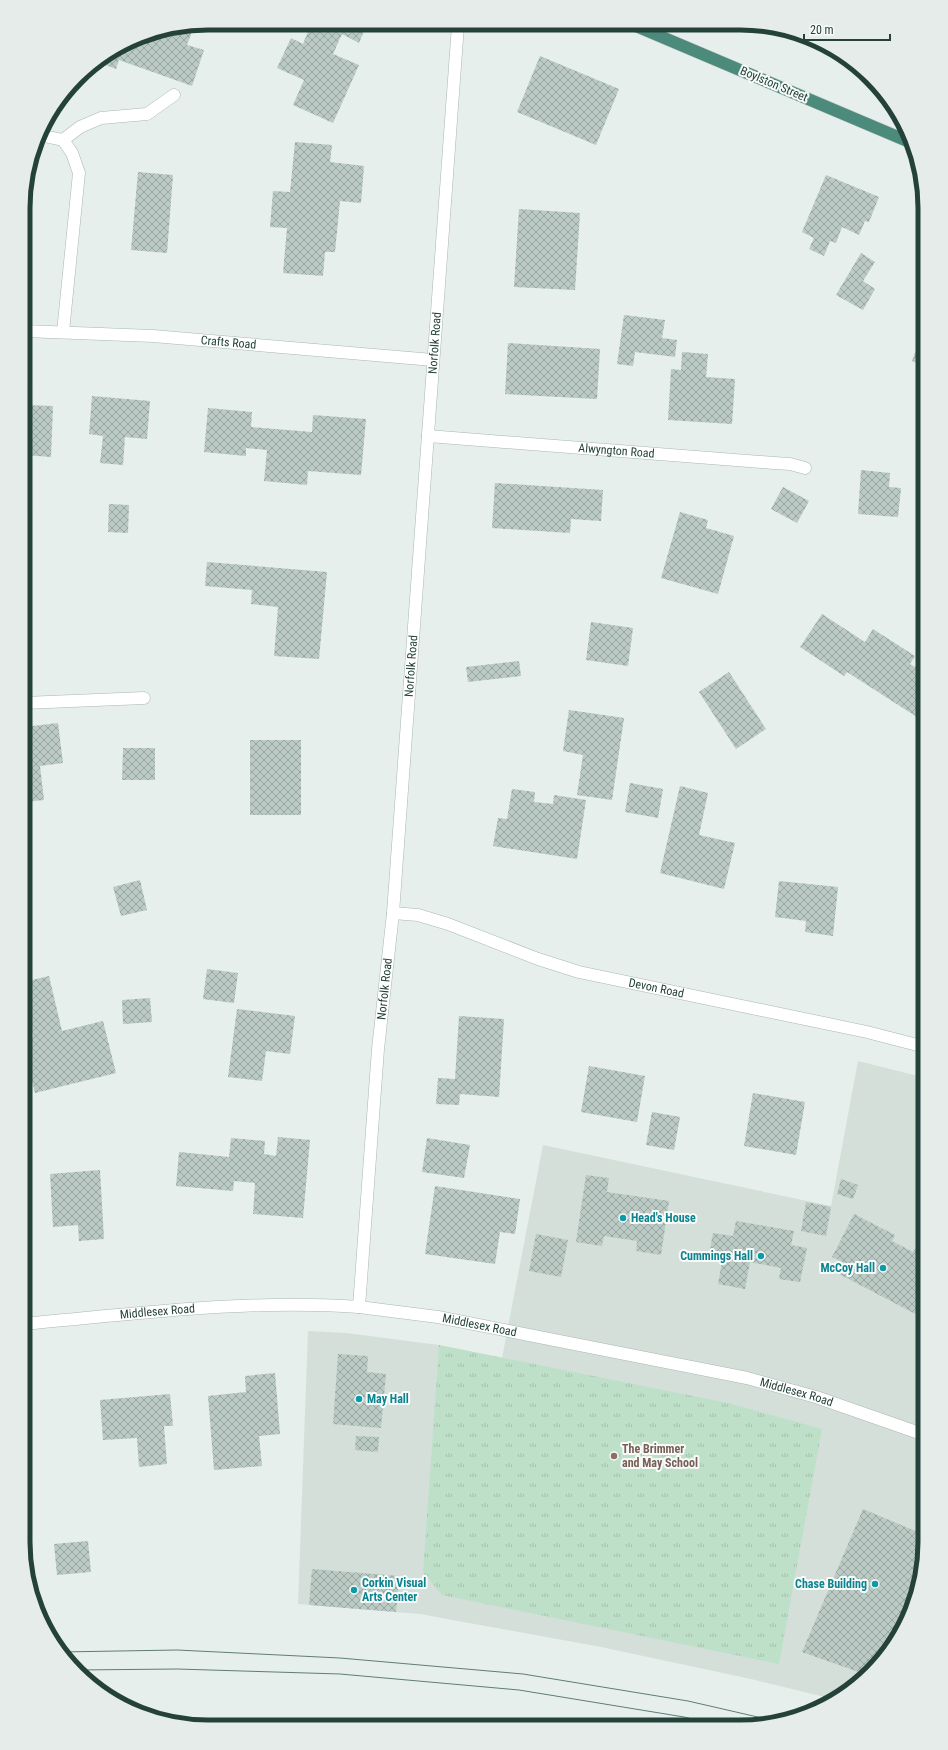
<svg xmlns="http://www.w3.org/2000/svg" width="948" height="1750" font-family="'Roboto Condensed',sans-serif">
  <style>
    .built { fill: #d4dfda }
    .park { fill: url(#park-tufts) }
    .building { fill: url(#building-cross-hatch) }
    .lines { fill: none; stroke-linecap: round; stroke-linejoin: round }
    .service-casing { stroke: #a8b8b2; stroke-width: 13 }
    .minor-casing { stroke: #a8b8b2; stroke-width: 13 }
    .tertiary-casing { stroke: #a8b8b2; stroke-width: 13 }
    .trunk-casing { stroke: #c2cac8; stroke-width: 13 }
    .service { stroke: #fff; stroke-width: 12 }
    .minor { stroke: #fff; stroke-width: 12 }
    .tertiary { stroke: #fff; stroke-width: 12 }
    .trunk { stroke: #4c8a7c; stroke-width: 12 }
    .tram { stroke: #5f7d75; stroke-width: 1 }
    .culture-dot { fill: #0f9aa8; stroke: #f7fbf9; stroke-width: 1.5 }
    .education-dot { fill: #8d6e63; stroke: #f7fbf9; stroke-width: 1.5 }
    .labels { text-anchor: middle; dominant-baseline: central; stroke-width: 4; stroke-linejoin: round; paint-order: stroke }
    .street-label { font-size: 12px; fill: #24423a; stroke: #f7fbf9 }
    .culture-label { font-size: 12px; font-weight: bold; fill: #0d838f; stroke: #f7fbf9; text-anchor: start }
    .education-label { font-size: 12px; font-weight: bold; fill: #785e54; stroke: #f7fbf9; text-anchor: start }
    .rim { fill: none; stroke: #24423a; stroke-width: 5 }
  </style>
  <defs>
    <pattern id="park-tufts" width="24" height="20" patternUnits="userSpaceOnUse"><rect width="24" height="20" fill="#bfe0c8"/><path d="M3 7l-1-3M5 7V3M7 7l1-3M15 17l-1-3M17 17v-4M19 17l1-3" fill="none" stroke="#a4c1ad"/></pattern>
    <pattern id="building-cross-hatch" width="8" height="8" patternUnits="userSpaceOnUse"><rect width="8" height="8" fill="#bbcac4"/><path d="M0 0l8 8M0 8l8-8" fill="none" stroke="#98a6a0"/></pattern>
  </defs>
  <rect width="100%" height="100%" fill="#e6efeb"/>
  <path class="built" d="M 858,1061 L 918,1076 L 925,1079 L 925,1555 L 887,1655 L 853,1689 L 833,1699 L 751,1679 L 601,1647 L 420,1614 L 298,1604 L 308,1331 L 346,1333 L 439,1345 L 502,1358 L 543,1145 L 831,1206 Z"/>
  <path class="park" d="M 439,1345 L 728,1403 L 822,1429 L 779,1664 L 442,1595 L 423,1572 Z"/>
  <g class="building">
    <path d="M 311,24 L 367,24 L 359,43 L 342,34 L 333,54 L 359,65 L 333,123 L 293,105 L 304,80 L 277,68 L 291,38 L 303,44 Z"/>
    <path d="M 182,28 L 192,32 L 187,45 L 204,50 L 192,86 L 119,60 L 116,69 L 97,62 L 137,37 Z"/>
    <path d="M 540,56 L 619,89 L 596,145 L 517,112 Z"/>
    <path d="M 295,142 L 332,145 L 330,162 L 364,166 L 361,203 L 340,201 L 335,252 L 325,252 L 323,276 L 283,273 L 287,228 L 270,227 L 273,191 L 290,192 Z"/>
    <path d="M 138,172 L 173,175 L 167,253 L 131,250 Z"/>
    <path d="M 826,175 L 879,197 L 869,222 L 865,221 L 859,235 L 842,227 L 836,243 L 830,241 L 824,256 L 809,249 L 814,238 L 802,232 Z"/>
    <path d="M 519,209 L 580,213 L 575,290 L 514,287 Z"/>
    <path d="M 861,253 L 875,262 L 863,281 L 875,289 L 863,310 L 836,295 Z"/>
    <path d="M 624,315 L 665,320 L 662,338 L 677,340 L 675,357 L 635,352 L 633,366 L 617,364 Z"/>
    <path d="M 925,326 L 925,366 L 912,361 Z"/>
    <path d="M 508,343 L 600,349 L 597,399 L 505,394 Z"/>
    <path d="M 682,352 L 708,354 L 706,377 L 735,379 L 732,424 L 668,420 L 671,369 L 681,370 Z"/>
    <path d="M 92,396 L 150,401 L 147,439 L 125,437 L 123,465 L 100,463 L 103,436 L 89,434 Z"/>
    <path d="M 24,405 L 53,406 L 51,457 L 24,455 Z"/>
    <path d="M 208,408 L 252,412 L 251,427 L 312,432 L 313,415 L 366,419 L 361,475 L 308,471 L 307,485 L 264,481 L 267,450 L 246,448 L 246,456 L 204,452 Z"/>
    <path d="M 861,470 L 890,473 L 889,487 L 901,488 L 898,517 L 858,514 Z"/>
    <path d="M 495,483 L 603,490 L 601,521 L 571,519 L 570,533 L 492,528 Z"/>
    <path d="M 783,487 L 809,501 L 797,523 L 771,509 Z"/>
    <path d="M 109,504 L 129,505 L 128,533 L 108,532 Z"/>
    <path d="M 680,512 L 708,520 L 706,528 L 734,536 L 718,594 L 661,578 Z"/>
    <path d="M 207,562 L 327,572 L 319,659 L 274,656 L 278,607 L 251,604 L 252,590 L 205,586 Z"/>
    <path d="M 822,614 L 865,642 L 873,629 L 915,656 L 910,664 L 925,673 L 925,711 L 920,719 L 847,672 L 844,676 L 800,647 Z"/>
    <path d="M 591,622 L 633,628 L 628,666 L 586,660 Z"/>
    <path d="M 519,661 L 521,676 L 468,682 L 466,667 Z"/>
    <path d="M 729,672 L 766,729 L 736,749 L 699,692 Z"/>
    <path d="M 569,710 L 624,718 L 612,800 L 577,795 L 583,755 L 563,751 Z"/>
    <path d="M 58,723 L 63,763 L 40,766 L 44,800 L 24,802 L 24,727 Z"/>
    <rect x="250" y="740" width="51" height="75"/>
    <path d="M 123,748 L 155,748 L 155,780 L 122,780 Z"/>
    <path d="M 630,783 L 663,789 L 658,818 L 625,812 Z"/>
    <path d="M 680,786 L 708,793 L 699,835 L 735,843 L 724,889 L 660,873 Z"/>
    <path d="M 512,789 L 535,792 L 534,802 L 553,804 L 554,795 L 586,800 L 577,859 L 493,846 L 498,818 L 507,819 Z"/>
    <path d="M 140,880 L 147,910 L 121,916 L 113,887 Z"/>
    <path d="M 779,881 L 838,887 L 833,936 L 805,932 L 806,921 L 775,917 Z"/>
    <path d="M 920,935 L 925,936 L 925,970 L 916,969 Z"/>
    <path d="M 207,969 L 238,973 L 234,1003 L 203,999 Z"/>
    <path d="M 49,976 L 62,1031 L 103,1021 L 116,1073 L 35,1093 L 24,1048 L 24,1039 L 33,1036 L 24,998 L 24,982 Z"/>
    <path d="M 150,998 L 152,1022 L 123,1024 L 122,1000 Z"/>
    <path d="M 237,1009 L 295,1016 L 290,1054 L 266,1051 L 262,1081 L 228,1077 Z"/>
    <path d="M 459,1016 L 504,1019 L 499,1097 L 460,1094 L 459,1105 L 436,1104 L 438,1078 L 455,1079 Z"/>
    <path d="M 589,1066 L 645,1076 L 637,1122 L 581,1112 Z"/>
    <path d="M 753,1093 L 805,1102 L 796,1155 L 744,1146 Z"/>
    <path d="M 652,1112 L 680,1117 L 674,1150 L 646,1145 Z"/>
    <path d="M 278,1137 L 310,1140 L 303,1218 L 253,1214 L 255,1183 L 234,1181 L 233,1191 L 176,1186 L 179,1152 L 229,1157 L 231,1138 L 265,1141 L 264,1154 L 276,1156 Z"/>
    <path d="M 427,1138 L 470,1145 L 464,1178 L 422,1172 Z"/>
    <path d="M 100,1170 L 104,1239 L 79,1241 L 78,1225 L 53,1227 L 50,1174 Z"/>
    <path d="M 586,1175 L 609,1178 L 607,1192 L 669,1201 L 661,1255 L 636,1251 L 637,1241 L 604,1236 L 602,1246 L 576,1242 Z"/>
    <path d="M 841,1179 L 858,1185 L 853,1199 L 837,1194 Z"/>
    <path d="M 435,1186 L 520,1199 L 515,1234 L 500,1232 L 495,1264 L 425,1254 Z"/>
    <path d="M 806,1202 L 831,1207 L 826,1236 L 801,1231 Z"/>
    <path d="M 854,1214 L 895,1235 L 892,1241 L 913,1252 L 923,1233 L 925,1233 L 925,1319 L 839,1274 L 844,1263 L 832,1257 Z"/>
    <path d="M 736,1221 L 794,1231 L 791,1245 L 807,1248 L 800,1282 L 779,1279 L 781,1268 L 750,1262 L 745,1289 L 718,1284 L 723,1257 L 709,1254 L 713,1233 L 733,1236 Z"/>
    <path d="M 536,1234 L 568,1240 L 561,1277 L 529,1271 Z"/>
    <path d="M 338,1354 L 368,1356 L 367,1372 L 386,1374 L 381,1428 L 333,1424 Z"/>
    <path d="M 275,1373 L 280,1434 L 259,1436 L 262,1466 L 214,1470 L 208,1396 L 246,1392 L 245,1376 Z"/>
    <path d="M 170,1394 L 173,1426 L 164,1426 L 167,1464 L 139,1467 L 137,1438 L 103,1440 L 100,1400 Z"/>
    <path d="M 356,1436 L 379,1437 L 378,1452 L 355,1450 Z"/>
    <path d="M 863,1509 L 925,1535 L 925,1555 L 911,1613 L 887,1655 L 867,1675 L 802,1652 Z"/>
    <path d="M 88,1541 L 91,1572 L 57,1575 L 54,1544 Z"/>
    <path d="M 312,1569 L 399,1576 L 396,1612 L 309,1605 Z"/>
  </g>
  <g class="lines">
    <defs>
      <g id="service">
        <path d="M 39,135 L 63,140 L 72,153 L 79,173 L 63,332"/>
        <path d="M 63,140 L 80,127 L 101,118 L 147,114 L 174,95"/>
      </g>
      <g id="minor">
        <path id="s1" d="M 428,436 L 774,463 L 790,464 L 805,468"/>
        <path d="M 24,703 L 144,698"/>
        <path id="s2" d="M 393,913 L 418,915 L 448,924 L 538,959 L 579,972 L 867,1032 L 925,1047"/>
        <path id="s3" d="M 359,1307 L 438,1317 L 747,1378 L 816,1397 L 925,1435"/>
      </g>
      <g id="tertiary">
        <path id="s4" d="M 24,331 L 153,336 L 433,360"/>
        <path id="s5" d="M 23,1324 C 135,1314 247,1299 359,1307 L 378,1049 L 393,913 L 458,25"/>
      </g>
      <g id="trunk">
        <path d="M 636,26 L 912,143"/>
        <path d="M 814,39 L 825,44"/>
      </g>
    </defs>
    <use href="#service" class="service-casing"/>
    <use href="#minor" class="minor-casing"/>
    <use href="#tertiary" class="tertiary-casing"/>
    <use href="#trunk" class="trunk-casing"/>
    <use href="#service" class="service"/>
    <use href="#minor" class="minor"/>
    <use href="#tertiary" class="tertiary"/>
    <use href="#trunk" class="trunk"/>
    <g class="tram">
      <path d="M 60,1652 L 177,1650 L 340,1658 L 523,1674 L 688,1701 L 775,1721"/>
      <path d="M 77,1670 L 177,1669 L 340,1674 L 519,1690 L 684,1717 L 725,1727"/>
    </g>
  </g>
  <g class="culture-dot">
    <circle cx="623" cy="1218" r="4"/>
    <circle cx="761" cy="1256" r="4"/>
    <circle cx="883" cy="1268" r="4"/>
    <circle cx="359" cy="1399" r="4"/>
    <circle cx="875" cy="1584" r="4"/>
    <circle cx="354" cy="1590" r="4"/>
  </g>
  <circle class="education-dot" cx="614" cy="1456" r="4"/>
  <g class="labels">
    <g class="street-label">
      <text transform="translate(774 84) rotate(23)">Boylston Street</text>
      <text stroke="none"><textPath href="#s4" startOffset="205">Crafts Road</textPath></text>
      <text stroke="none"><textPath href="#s5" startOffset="1304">Norfolk Road</textPath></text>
      <text stroke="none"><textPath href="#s1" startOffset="189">Alwyngton Road</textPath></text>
      <text stroke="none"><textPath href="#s5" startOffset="980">Norfolk Road</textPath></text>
      <text stroke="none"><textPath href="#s5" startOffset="656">Norfolk Road</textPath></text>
      <text stroke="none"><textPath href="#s2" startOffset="275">Devon Road</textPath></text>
      <text stroke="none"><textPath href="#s5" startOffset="135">Middlesex Road</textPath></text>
      <text stroke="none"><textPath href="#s3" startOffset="122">Middlesex Road</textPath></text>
      <text stroke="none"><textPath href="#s3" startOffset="446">Middlesex Road</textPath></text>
    </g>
    <g class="culture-label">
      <text x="631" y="1218">Head's House</text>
      <text x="753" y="1256" text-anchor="end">Cummings Hall</text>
      <text x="875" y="1268" text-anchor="end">McCoy Hall</text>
      <text x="367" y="1399">May Hall</text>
      <text x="362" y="1583">Corkin Visual<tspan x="362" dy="14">Arts Center</tspan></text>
      <text x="867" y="1584" text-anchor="end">Chase Building</text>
    </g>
    <g class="education-label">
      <text x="622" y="1449">The Brimmer<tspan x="622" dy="14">and May School</tspan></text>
    </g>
  </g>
  <path d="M0 0H948V1750H0ZM208 30H740A178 178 0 0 1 918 208V1542A178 178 0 0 1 740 1720H208A178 178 0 0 1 30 1542V208A178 178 0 0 1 208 30Z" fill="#e6ecea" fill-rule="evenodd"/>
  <path class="rim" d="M208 30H740A178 178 0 0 1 918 208V1542A178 178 0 0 1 740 1720H208A178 178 0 0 1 30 1542V208A178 178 0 0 1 208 30Z"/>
  <path d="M804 34v6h86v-6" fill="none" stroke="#24423a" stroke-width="2"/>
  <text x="810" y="34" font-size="12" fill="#24423a" stroke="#f7fbf9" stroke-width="3" paint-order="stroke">20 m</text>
</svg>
